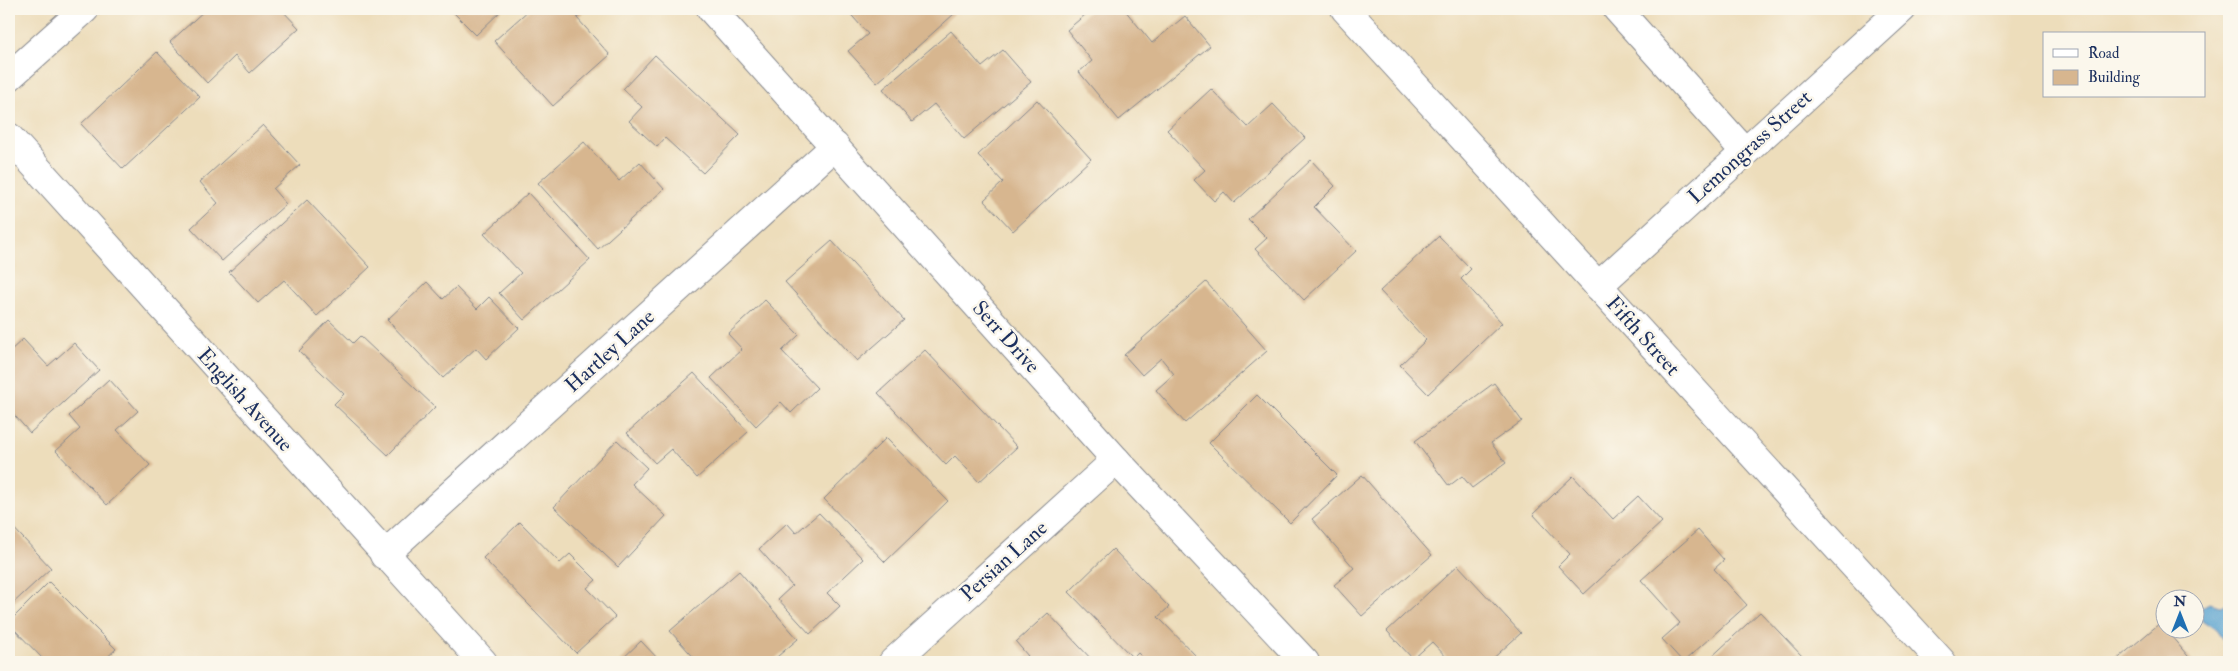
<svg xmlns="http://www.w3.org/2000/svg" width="2238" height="671" font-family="'IM FELL Double Pica',serif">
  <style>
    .water { fill: #58a2cf; stroke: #3a6896 }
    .building { fill: #d7b68f }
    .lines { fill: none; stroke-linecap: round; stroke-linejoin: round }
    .minor-casing { stroke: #84868c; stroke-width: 30 }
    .minor { stroke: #fff; stroke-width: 28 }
    .labels { text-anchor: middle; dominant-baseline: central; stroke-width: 5; stroke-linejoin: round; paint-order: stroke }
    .street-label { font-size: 21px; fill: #1b2f5e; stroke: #fbf7ec }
  </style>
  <rect width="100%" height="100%" fill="#fbf7ec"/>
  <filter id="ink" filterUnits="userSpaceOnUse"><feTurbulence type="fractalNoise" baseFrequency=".02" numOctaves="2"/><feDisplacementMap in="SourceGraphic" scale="10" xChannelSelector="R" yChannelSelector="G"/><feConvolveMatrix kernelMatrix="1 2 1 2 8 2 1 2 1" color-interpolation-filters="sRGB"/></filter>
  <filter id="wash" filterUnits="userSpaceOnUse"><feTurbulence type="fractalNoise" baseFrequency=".0096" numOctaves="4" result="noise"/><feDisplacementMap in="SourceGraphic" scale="20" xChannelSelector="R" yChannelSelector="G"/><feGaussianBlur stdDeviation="1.12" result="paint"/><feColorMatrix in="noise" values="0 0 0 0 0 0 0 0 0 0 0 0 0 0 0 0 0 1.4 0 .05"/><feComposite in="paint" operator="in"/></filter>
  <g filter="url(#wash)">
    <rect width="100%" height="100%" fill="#edddbb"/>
    <path class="water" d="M 2209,603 L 2220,606 L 2229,604 L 2229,649 L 2216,630 L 2202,620 L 2200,614 L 2202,607 Z"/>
    <g id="blocks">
      <g class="building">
        <path d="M 206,9 L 281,9 L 299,28 L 250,73 L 235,56 L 207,83 L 170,42 Z"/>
        <path d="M 450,9 L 503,9 L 476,35 Z"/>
        <path d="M 530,9 L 587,9 L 577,18 L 610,55 L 553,106 L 494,41 Z"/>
        <path d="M 846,9 L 950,9 L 954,14 L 877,83 L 848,51 L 868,34 Z"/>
        <path d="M 1092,9 L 1124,9 L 1152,43 L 1185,16 L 1210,46 L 1119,120 L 1079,72 L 1092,61 L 1067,30 Z"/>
        <path d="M 951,31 L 982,67 L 1003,50 L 1031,82 L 964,139 L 934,104 L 912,122 L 883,89 Z"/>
        <path d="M 157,52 L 200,97 L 123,169 L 81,124 Z"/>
        <path d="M 655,55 L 740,135 L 703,173 L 665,138 L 657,147 L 629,121 L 642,107 L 623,89 Z"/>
        <path d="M 1211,89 L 1248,127 L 1273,104 L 1305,138 L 1234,203 L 1224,192 L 1214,201 L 1194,180 L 1205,170 L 1167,130 Z"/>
        <path d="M 1037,100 L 1091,159 L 1013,231 L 984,200 L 1003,182 L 978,155 Z"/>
        <path d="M 263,125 L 300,165 L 273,189 L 286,204 L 222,261 L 191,228 L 218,203 L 200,182 Z"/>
        <path d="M 584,142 L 619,181 L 640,162 L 664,189 L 598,249 L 538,183 Z"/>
        <path d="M 1311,160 L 1335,186 L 1314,207 L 1356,251 L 1304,300 L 1255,249 L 1267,238 L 1248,219 Z"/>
        <path d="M 528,193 L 590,260 L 524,320 L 499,293 L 521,273 L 484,234 Z"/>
        <path d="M 307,200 L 370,267 L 317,316 L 284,280 L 258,303 L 229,272 Z"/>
        <path d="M 1439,236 L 1471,269 L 1461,279 L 1502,323 L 1428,394 L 1400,365 L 1426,340 L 1380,291 Z"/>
        <path d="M 832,241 L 904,320 L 857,361 L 785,282 Z"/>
        <path d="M 427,282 L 443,299 L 456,287 L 477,309 L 489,297 L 519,328 L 486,359 L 476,348 L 443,378 L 387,320 Z"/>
        <path d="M 1206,282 L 1267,351 L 1185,423 L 1156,390 L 1174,374 L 1161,358 L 1142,375 L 1124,355 Z"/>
        <path d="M 765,300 L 799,335 L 782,351 L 817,388 L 791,413 L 781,402 L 756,426 L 711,378 L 742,349 L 728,334 Z"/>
        <path d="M 329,320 L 353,343 L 360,336 L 435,407 L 388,455 L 334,404 L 344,394 L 299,351 Z"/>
        <path d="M 23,339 L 48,366 L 74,343 L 99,370 L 30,433 L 9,409 L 9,352 Z"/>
        <path d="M 925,350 L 1017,447 L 979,482 L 955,456 L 946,465 L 878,393 Z"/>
        <path d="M 694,373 L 748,432 L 697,478 L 671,449 L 655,463 L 627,433 Z"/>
        <path d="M 109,379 L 138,411 L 117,430 L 150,465 L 107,505 L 56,451 L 80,429 L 69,416 Z"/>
        <path d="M 1494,383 L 1522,421 L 1491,443 L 1506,463 L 1472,488 L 1462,476 L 1449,486 L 1415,441 Z"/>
        <path d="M 1257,395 L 1337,475 L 1290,523 L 1209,443 Z"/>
        <path d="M 886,438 L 948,501 L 885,562 L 824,499 Z"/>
        <path d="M 617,440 L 647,468 L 632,484 L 666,516 L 618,567 L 554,507 Z"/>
        <path d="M 1362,475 L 1432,555 L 1362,616 L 1334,585 L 1354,568 L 1312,519 Z"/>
        <path d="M 1573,476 L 1613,519 L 1638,496 L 1662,522 L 1584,594 L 1558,566 L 1570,554 L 1533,514 Z"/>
        <path d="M 819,513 L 863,559 L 827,593 L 840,606 L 810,634 L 778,599 L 792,586 L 759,549 L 787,523 L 796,533 Z"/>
        <path d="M 520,522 L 560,563 L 570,554 L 596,580 L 587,588 L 615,617 L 576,653 L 483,558 Z"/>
        <path d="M 9,523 L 51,568 L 9,607 Z"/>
        <path d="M 1698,530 L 1724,560 L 1714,569 L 1747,605 L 1683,662 L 1662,639 L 1680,623 L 1641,580 Z"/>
        <path d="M 1113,549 L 1169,607 L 1158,617 L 1198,658 L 1194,662 L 1147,662 L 1138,653 L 1133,658 L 1069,592 Z"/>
        <path d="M 1458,565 L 1521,633 L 1489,662 L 1451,662 L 1432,642 L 1413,659 L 1387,631 Z"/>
        <path d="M 739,571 L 798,639 L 771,662 L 698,662 L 670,631 Z"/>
        <path d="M 49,582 L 116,649 L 102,662 L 44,662 L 45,661 L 9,624 L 9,622 Z"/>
        <path d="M 1760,612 L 1803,657 L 1798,662 L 1706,662 Z"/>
        <path d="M 1048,613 L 1094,662 L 1021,662 L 1028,656 L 1016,642 Z"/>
        <path d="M 2160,623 L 2193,662 L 2114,662 Z"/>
        <path d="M 641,641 L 661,662 L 619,662 Z"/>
      </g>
    </g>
  </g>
  <g filter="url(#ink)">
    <use href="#blocks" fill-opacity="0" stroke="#84868c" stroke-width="1"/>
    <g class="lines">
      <defs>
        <g id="minor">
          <path d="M 711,9 L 1116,460 L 1305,662"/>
          <path d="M 1345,9 L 1942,662"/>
          <path d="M 1617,9 L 1745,152"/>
          <path d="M 9,77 L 85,9"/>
          <path d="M 9,137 L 483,662"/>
          <path d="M 1598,286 L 1902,9"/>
          <path d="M 384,555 L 835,146"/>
          <path d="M 893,662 L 1116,460"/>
        </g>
      </defs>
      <use href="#minor" class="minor-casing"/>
      <use href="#minor" class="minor"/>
    </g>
  </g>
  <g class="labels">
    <g class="street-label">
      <text transform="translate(1750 147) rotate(-42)">Lemongrass Street</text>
      <text transform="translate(1643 336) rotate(48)">Fifth Street</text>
      <text transform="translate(1006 337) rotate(48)">Serr Drive</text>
      <text transform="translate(610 351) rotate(-42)">Hartley Lane</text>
      <text transform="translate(245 400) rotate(48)">English Avenue</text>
      <text transform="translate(1004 561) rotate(-42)">Persian Lane</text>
    </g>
  </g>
  <rect width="2238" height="671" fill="none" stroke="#fbf7ec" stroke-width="30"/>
  <rect x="2043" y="32" width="162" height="65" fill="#fbf7ec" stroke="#a1a7b3"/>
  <rect x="2053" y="49" width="25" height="8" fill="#ffffff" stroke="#a1a7b3"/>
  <text x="2088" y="58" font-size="15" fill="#1b2f5e">Road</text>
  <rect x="2053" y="70" width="25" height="15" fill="#d7b68f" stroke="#a1a7b3"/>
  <text x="2088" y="82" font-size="15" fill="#1b2f5e">Building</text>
  <g transform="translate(2180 614)"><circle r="24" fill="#fbf7ec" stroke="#a1a7b3"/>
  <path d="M0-4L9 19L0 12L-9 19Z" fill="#1f6fb2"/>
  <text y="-8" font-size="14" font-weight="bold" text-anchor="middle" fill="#1b2f5e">N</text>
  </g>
</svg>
